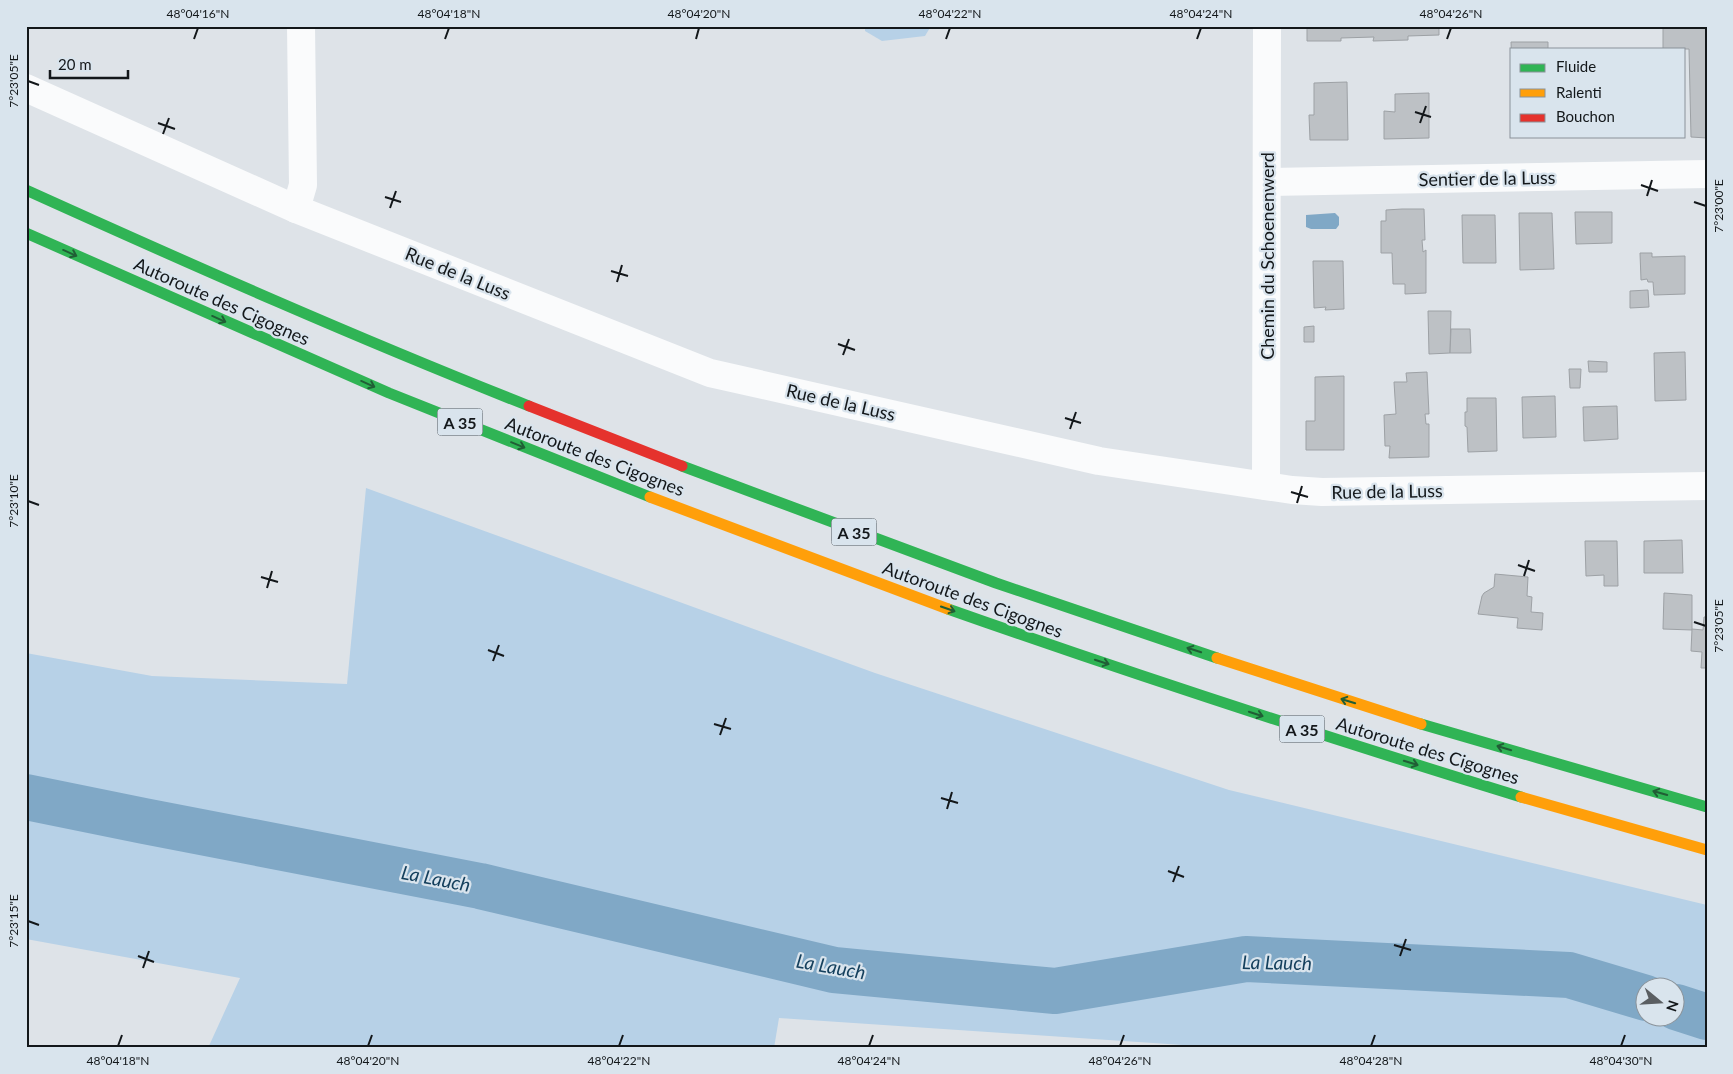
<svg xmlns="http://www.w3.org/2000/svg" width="1733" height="1074" font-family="Lato,sans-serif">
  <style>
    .green { fill: #b7d1e7; fill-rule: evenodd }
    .water { fill: #80a8c6 }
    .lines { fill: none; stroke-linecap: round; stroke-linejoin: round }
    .river { stroke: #80a8c6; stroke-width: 46 }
    .building { fill: #bdc1c5; stroke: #9da1a5 }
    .street { stroke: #fafbfc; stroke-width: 28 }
    .fast { stroke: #30b455; stroke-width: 11 }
    .slow { stroke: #ff9f0a; stroke-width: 11 }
    .jam { stroke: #e5322d; stroke-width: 11 }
    .oneway { stroke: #205e35 }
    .ticks { fill: none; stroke: #13171a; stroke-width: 2 }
    .labels { text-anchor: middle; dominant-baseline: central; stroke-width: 4.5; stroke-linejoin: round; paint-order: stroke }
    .shield { fill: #d9e4ed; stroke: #4e5459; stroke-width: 1 }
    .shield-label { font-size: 16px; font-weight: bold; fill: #13171a }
    .street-label { font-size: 18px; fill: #13171a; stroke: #d9e4ed }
    .water-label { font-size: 19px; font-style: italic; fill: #15405d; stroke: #d9e4ed }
    .neatline { fill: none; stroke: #13171a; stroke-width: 2 }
    .ticks-label { font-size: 12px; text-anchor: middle; fill: #13171a }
  </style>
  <rect width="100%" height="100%" fill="#dee3e8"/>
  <g class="green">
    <path d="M 865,26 L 931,26 L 925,36 L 882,41 L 865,31 Z"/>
    <path d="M 366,488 L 875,673 L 1229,790 L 1707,905 L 1707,1048 L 1227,1048 L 779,1018 L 774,1048 L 208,1048 L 240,978 L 26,939 L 26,653 L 152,676 L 347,684 ZM 1646,986 L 1676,986 L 1676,1016 L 1646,1016 Z"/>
  </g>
  <path class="water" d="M 1335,213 L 1339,217 L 1339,225 L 1336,229 L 1311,229 L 1306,227 L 1306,215 Z"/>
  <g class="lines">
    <g class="river">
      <path d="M 26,797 L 144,821 L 480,886 L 834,970 L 1055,991 L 1246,959 L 1569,975 L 1646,998"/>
      <path d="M 1676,1007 L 1707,1017"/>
    </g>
  </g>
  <g class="building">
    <path d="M 1307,26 L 1439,26 L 1439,35 L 1408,36 L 1408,40 L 1373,41 L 1374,37 L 1341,38 L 1341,41 L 1307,41 Z"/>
    <path d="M 1663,26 L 1706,26 L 1707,138 L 1691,137 L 1689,49 L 1663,49 Z"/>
    <path d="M 1511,42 L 1548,42 L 1548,49 L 1512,49 L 1512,71 Z"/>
    <path d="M 1347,82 L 1348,140 L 1310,140 L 1309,115 L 1314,115 L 1314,83 Z"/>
    <path d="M 1429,93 L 1429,138 L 1384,139 L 1384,111 L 1395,112 L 1395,94 Z"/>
    <path d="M 1402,209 L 1424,209 L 1425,240 L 1422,240 L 1423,252 L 1426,250 L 1426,293 L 1405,294 L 1405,284 L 1393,284 L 1392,253 L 1381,253 L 1381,221 L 1386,221 L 1386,210 Z"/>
    <path d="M 1575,212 L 1612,212 L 1612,243 L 1576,244 Z"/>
    <path d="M 1519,213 L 1552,213 L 1554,269 L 1520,270 Z"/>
    <path d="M 1462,215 L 1495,215 L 1496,263 L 1463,263 Z"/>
    <path d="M 1640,253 L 1652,253 L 1652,257 L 1685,256 L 1685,294 L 1654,295 L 1653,282 L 1648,282 L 1647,279 L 1641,280 Z"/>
    <path d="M 1313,261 L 1343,261 L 1344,309 L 1325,310 L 1326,307 L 1314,308 Z"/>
    <path d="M 1648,290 L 1649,307 L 1630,308 L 1630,291 Z"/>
    <path d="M 1428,311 L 1451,311 L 1450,353 L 1429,354 Z"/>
    <path d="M 1314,326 L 1314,342 L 1304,342 L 1304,327 Z"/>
    <path d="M 1451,329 L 1470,329 L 1471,353 L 1450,353 Z"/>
    <path d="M 1685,352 L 1686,400 L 1655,401 L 1654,353 Z"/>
    <path d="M 1588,361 L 1607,362 L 1607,372 L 1589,372 Z"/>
    <path d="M 1569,369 L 1581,369 L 1580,388 L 1570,388 Z"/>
    <path d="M 1427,372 L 1429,414 L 1425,414 L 1426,424 L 1429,424 L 1429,457 L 1389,458 L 1390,446 L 1385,446 L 1384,415 L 1396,414 L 1394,382 L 1407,382 L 1406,373 Z"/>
    <path d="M 1344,376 L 1344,450 L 1306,450 L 1306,421 L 1315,421 L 1315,377 Z"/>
    <path d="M 1555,396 L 1556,437 L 1523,438 L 1522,397 Z"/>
    <path d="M 1467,398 L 1496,398 L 1497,451 L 1468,452 L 1467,427 L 1465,426 L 1465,412 L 1467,412 Z"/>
    <path d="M 1617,406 L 1618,439 L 1584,441 L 1583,407 Z"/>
    <path d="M 1682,540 L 1683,573 L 1644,573 L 1644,541 Z"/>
    <path d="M 1585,541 L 1617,541 L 1618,586 L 1604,586 L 1604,575 L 1586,576 Z"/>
    <path d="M 1495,574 L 1528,577 L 1527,596 L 1532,597 L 1531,612 L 1543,613 L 1542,630 L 1517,628 L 1518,618 L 1478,614 L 1482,596 L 1484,593 L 1494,587 Z"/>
    <path d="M 1664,593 L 1692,595 L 1692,630 L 1663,629 Z"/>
    <path d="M 1704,617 L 1707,617 L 1707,668 L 1701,668 L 1702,652 L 1691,651 L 1692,629 L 1703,630 Z"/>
  </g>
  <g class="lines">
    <g class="street">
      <path d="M 26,88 L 296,209 L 710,373 L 1099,461 L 1292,490 L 1322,492 L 1707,486"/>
      <path d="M 1267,182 L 1707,174"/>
      <path d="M 296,209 L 303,185 L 301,26"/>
      <path d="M 1266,486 L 1267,26"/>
    </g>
    <g class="fast">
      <path d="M 26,190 C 192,265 359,339 529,406"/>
      <path d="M 26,233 L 389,393 L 650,497"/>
      <path d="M 682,466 L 996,583 L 1217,658"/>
      <path d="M 948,609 C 1138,676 1329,738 1521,797"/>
      <path d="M 1421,724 L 1707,807"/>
    </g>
    <g class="slow">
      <path d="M 650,497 L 948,609"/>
      <path d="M 1217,658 L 1421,724"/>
      <path d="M 1521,797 L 1707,850"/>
    </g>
    <path class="jam" d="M 529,406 L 682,466"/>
  </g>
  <defs><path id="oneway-shaft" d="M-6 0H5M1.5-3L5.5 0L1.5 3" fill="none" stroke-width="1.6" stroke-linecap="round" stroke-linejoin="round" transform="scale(1.25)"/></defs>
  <g class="oneway">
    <use href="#oneway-shaft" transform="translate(70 253) rotate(24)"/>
    <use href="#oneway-shaft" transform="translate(219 319) rotate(24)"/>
    <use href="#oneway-shaft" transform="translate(368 384) rotate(24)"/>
    <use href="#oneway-shaft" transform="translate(518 445) rotate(22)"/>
    <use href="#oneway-shaft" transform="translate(948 609) rotate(19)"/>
    <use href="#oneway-shaft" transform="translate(1194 650) rotate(-162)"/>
    <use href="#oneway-shaft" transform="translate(1102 662) rotate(18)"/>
    <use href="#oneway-shaft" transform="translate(1348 701) rotate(-163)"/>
    <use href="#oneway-shaft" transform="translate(1256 714) rotate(18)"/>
    <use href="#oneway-shaft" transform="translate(1504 748) rotate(-163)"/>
    <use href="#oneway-shaft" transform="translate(1411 763) rotate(17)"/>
    <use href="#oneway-shaft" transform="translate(1660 793) rotate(-164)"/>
  </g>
  <path class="ticks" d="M 194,39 L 198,28M 445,39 L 449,28M 696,39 L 699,28M 946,39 L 950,28M 1197,39 L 1201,28M 1447,39 L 1451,28M 28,81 L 39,85M 1415,112 L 1431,117M 158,123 L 175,129M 1420,123 L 1426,106M 163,134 L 169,118M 1641,185 L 1658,191M 1647,196 L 1652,180M 385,197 L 401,202M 1694,202 L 1706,206M 390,208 L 396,191M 611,271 L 628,276M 617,282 L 622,265M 838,344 L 855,350M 843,355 L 849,339M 1065,418 L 1081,423M 1070,429 L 1076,412M 1291,492 L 1308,497M 28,501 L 39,505M 1297,503 L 1302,486M 1518,565 L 1535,571M 1524,576 L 1529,560M 261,577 L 278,582M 267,588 L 272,571M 1694,622 L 1706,626M 488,650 L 504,656M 493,661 L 499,645M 714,724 L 731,729M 720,735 L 726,718M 941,798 L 958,803M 947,809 L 952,792M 1168,871 L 1184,877M 1173,882 L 1179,866M 28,921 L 39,925M 1394,945 L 1411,950M 138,956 L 154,962M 1400,956 L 1406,939M 143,968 L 149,951M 118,1046 L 122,1035M 368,1046 L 372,1035M 619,1046 L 623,1035M 869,1046 L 873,1035M 1120,1046 L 1124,1035M 1371,1046 L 1375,1035M 1621,1046 L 1625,1035"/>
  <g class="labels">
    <g class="shield">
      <rect x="437.5" y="408.5" width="45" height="27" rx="4"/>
      <rect x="831.5" y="518.5" width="45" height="27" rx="4"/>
      <rect x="1279.5" y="715.5" width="45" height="27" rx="4"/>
    </g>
    <g class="shield-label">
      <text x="460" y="422">A 35</text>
      <text x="854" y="532">A 35</text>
      <text x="1302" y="729">A 35</text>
    </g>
    <g class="street-label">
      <text transform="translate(1487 178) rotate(-1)">Sentier de la Luss</text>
      <text transform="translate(1267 256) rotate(-90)">Chemin du Schoenenwerd</text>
      <text transform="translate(458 273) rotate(22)">Rue de la Luss</text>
      <text transform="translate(222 301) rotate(24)">Autoroute des Cigognes</text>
      <text transform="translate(841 402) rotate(13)">Rue de la Luss</text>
      <text transform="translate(595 456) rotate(21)">Autoroute des Cigognes</text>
      <text transform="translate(1387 491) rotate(-1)">Rue de la Luss</text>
      <text transform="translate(973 599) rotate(20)">Autoroute des Cigognes</text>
      <text transform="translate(1428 750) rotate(17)">Autoroute des Cigognes</text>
    </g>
    <g class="water-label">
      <text transform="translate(436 878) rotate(11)">La Lauch</text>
      <text transform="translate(1277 962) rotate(1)">La Lauch</text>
      <text transform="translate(831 966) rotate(10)">La Lauch</text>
    </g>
  </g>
  <rect width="1733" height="1074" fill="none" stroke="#d9e4ed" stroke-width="55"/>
  <rect x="1510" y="48" width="175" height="90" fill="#d9e4ed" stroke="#8a9299"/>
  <rect x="1520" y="64" width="25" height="8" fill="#30b455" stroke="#8a9299"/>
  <text x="1556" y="72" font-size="15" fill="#13171a">Fluide</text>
  <rect x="1520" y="89" width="25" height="8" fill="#ff9f0a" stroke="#8a9299"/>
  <text x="1556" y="98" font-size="15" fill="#13171a">Ralenti</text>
  <rect x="1520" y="114" width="25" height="8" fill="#e5322d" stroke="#8a9299"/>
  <text x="1556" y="122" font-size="15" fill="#13171a">Bouchon</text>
  <g transform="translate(1660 1002) rotate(108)"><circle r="24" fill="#d9e4ed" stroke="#8a9299"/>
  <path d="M0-4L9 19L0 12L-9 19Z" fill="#5a5e62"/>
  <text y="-8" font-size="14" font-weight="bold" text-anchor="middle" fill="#13171a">N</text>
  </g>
  <path d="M50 70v8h78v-8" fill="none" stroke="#13171a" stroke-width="2.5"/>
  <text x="58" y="70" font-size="15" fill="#13171a" stroke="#d9e4ed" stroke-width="4" paint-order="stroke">20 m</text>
  <rect x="28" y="28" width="1678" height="1018" class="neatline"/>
  <g class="ticks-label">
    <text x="198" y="18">48°04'16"N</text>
    <text x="449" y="18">48°04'18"N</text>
    <text x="699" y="18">48°04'20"N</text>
    <text x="950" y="18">48°04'22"N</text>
    <text x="1201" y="18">48°04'24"N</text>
    <text x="1451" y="18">48°04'26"N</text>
    <text transform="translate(14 81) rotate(-90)" y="4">7°23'05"E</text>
    <text transform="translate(1719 206) rotate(-90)" y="4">7°23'00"E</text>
    <text transform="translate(14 501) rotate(-90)" y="4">7°23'10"E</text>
    <text transform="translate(1719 626) rotate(-90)" y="4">7°23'05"E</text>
    <text transform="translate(14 921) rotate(-90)" y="4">7°23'15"E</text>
    <text x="118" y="1065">48°04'18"N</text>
    <text x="368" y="1065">48°04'20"N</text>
    <text x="619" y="1065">48°04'22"N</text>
    <text x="869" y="1065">48°04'24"N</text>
    <text x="1120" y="1065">48°04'26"N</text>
    <text x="1371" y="1065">48°04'28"N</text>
    <text x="1621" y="1065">48°04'30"N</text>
  </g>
</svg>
